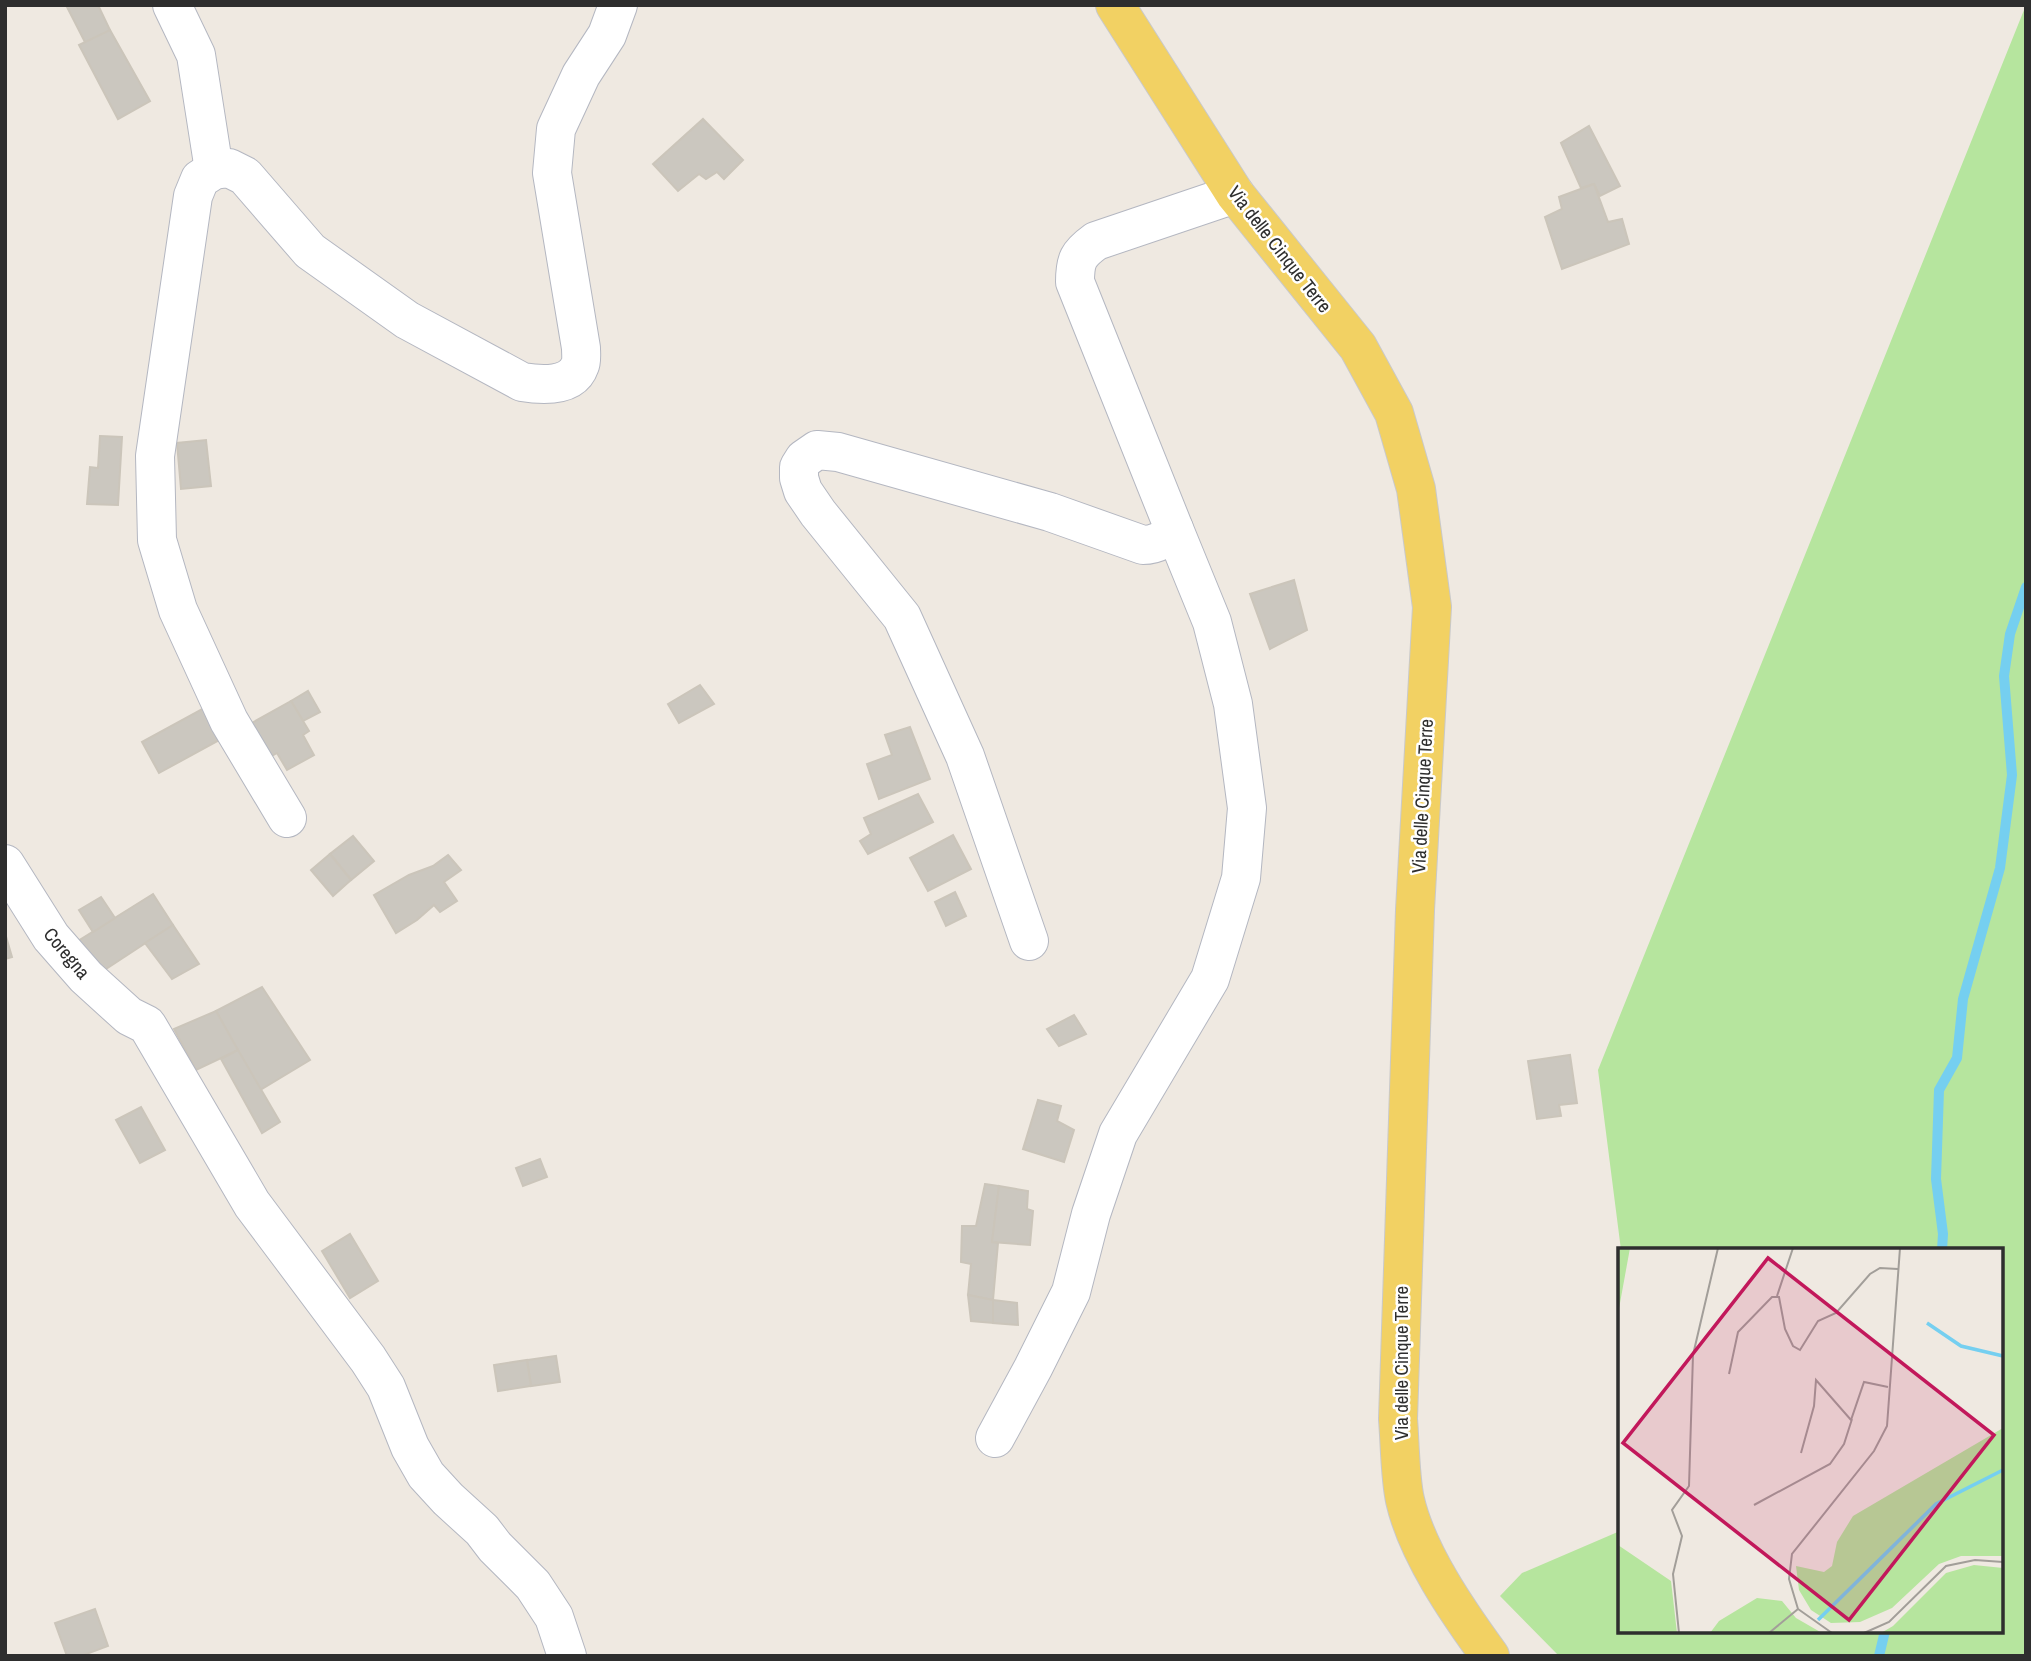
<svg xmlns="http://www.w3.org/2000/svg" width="2031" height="1661" font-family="'Archivo Narrow',sans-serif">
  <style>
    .green { fill: #b6e59e }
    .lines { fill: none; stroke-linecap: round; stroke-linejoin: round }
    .stream { stroke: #75cff0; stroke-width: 10 }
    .building { fill: #cbc7bf; stroke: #cbc5ba; stroke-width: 2 }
    .minor-casing { stroke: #b4b7c1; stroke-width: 40 }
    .major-casing { stroke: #c9c9c9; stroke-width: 40 }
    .minor { stroke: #fff; stroke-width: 38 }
    .major { stroke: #f2d163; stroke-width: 38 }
    .labels { text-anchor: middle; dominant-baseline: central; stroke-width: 5; stroke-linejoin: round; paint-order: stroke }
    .street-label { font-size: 19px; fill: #2e2e2e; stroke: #fff }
    .inset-river { fill: none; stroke: #75cff0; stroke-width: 3.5 }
    .inset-road { fill: none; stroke: #a29e99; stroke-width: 2 }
    .view { fill: #c2185b; fill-opacity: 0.15; stroke: #c2185b; stroke-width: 3.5 }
    .inset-edge { fill: none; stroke: #2e2e2e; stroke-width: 3.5 }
  </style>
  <rect width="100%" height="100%" fill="#efe9e1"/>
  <path class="green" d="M 2026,5 L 2026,1656 L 1559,1656 L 1500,1596 L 1522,1573 L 1620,1531 L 1620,1631 L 2001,1631 L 2001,1250 L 1621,1250 L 1598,1070 Z"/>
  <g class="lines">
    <g class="stream">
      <path d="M 1942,1250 L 1943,1234 L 1936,1179 L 1939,1090 L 1957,1058 L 1963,999 L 2000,868 L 2012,775 L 2004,676 L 2010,634 L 2026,587"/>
      <path d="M 1879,1656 L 1885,1631"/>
    </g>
  </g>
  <g class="building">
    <path d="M 66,5 L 98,5 L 110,30 L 86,44 Z"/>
    <path d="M 110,30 L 150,101 L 118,119 L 79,45 Z"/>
    <path d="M 703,119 L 743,160 L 724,179 L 717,172 L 706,179 L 699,174 L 678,191 L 653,164 Z"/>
    <path d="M 1589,126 L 1620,186 L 1600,196 L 1594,184 L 1581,188 L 1561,143 Z"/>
    <path d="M 1594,184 L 1608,222 L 1622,219 L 1629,244 L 1562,269 L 1545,217 L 1562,209 L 1559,197 Z"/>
    <path d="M 100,436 L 122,437 L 118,505 L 87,504 L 90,467 L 98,468 Z"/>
    <path d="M 206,440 L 211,486 L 181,489 L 177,443 Z"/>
    <path d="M 1294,580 L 1307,630 L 1270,649 L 1250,594 Z"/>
    <path d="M 700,685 L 714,704 L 679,723 L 668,704 Z"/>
    <path d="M 308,691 L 320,712 L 303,721 L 291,701 Z"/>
    <path d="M 291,701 L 309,731 L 303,735 L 314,755 L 287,770 L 277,753 L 270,757 L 250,724 Z"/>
    <path d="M 204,708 L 221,739 L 159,773 L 142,742 Z"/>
    <path d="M 910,727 L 930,779 L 879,799 L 867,764 L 892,755 L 885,735 Z"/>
    <path d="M 918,794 L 933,822 L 868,854 L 860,841 L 871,834 L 864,818 Z"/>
    <path d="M 953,835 L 971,869 L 928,891 L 910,858 Z"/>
    <path d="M 353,836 L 374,861 L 351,880 L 330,854 Z"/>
    <path d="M 330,854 L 351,880 L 333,896 L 311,870 Z"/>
    <path d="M 448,855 L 461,870 L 444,882 L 457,901 L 440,912 L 434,905 L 417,920 L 396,933 L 374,895 L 409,875 L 433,866 Z"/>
    <path d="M 955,892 L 966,916 L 946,926 L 935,902 Z"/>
    <path d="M 153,894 L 173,925 L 103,971 L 78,941 Z"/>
    <path d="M 101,897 L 115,918 L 93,932 L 79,910 Z"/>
    <path d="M 173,925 L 199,964 L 172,979 L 145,943 Z"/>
    <path d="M 5,933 L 12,957 L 5,959 Z"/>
    <path d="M 262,987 L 310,1060 L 260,1090 L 216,1011 Z"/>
    <path d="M 216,1011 L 238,1050 L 196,1070 L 174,1029 Z"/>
    <path d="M 1074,1015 L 1086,1034 L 1059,1046 L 1047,1029 Z"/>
    <path d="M 238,1050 L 280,1122 L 262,1133 L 221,1059 Z"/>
    <path d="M 1570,1055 L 1577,1103 L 1559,1105 L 1561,1116 L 1537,1119 L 1528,1061 Z"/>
    <path d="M 1038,1100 L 1061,1106 L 1057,1121 L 1074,1130 L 1064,1162 L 1023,1149 Z"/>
    <path d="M 141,1107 L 165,1150 L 140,1163 L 116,1120 Z"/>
    <path d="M 540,1159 L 547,1177 L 523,1186 L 516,1168 Z"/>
    <path d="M 985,1184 L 999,1186 L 992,1242 L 998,1243 L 993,1300 L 968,1295 L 971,1264 L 961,1262 L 962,1226 L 976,1226 Z"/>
    <path d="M 999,1186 L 1028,1191 L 1027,1209 L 1033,1211 L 1030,1245 L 992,1242 Z"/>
    <path d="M 350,1234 L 378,1281 L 350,1298 L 322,1251 Z"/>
    <path d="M 968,1295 L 993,1300 L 993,1323 L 971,1321 Z"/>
    <path d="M 993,1300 L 1017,1303 L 1018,1325 L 993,1323 Z"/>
    <path d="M 556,1356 L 560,1382 L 531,1386 L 527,1360 Z"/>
    <path d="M 527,1360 L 531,1386 L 498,1391 L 494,1365 Z"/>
    <path d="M 95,1609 L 108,1646 L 81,1656 L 67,1656 L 55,1623 Z"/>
  </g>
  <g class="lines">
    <defs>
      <g id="minor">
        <path d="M 172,5 L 196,55 L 214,170"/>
        <path d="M 287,818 L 229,721 L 178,610 L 157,540 L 155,456 L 193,196 L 200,179 L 214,170 L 229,168 L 245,176 L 310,251 L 407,320 L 522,382 C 540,385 572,388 580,365 C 582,361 581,353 581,348 L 552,173 L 556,129 L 581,75 L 607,35 L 618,5"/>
        <path d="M 5,864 L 51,937 L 86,977 L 129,1016 L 147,1025 L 252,1204 L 368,1359 L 386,1387 L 410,1447 L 426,1475 L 448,1499 L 482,1530 L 495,1547 L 533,1585 L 554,1617 L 567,1656"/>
        <path d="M 1029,941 L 965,756 L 902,617 L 818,513 L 803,491 L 799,478 L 799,467 L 804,459 L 817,450 L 838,452 L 1050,512 L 1143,545 C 1157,545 1165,539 1174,529 L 1075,282 C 1075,260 1078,254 1096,241 L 1235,194"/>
        <path d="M 995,1438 L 1033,1368 L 1071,1292 L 1091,1214 L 1118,1134 L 1210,979 L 1241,878 L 1247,808 L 1233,704 L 1212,622 L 1174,529"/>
      </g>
      <path id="major" d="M 1115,5 L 1235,194 L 1358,347 L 1394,413 L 1416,489 L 1432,607 L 1415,910 L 1398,1419 C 1400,1443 1400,1478 1405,1500 C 1417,1553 1458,1612 1490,1656"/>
    </defs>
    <use href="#minor" class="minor-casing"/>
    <use href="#major" class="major-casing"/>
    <use href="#minor" class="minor"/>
    <use href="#major" class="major"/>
  </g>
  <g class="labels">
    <g class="street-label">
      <text transform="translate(1280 249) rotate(52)">Via delle Cinque Terre</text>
      <text transform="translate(1422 796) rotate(-87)">Via delle Cinque Terre</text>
      <text transform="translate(67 953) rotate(50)">Coregna</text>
      <text transform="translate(1401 1363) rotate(-90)">Via delle Cinque Terre</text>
    </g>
  </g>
  <g transform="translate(1618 1248)">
    <rect width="385" height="385" fill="#efe9e1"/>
    <path d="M 0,0 L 12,0 L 0,66 ZM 385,180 L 385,308 L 343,308 L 321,316 L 274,360 L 242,374 L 213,375 L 193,362 L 181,342 L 178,318 L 206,324 L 214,318 L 219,294 L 235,268 ZM 0,297 L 53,333 L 59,385 L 0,385 ZM 356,317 L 385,320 L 385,385 L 263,385 L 275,378 L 328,325 ZM 139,350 L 164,353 L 178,370 L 204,385 L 92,385 L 101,373 Z" fill="#b6e59e"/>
    <path class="inset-river" d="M 309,75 L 343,98 L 385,108M 200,372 L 318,256 L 385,222"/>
    <path class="inset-road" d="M 159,48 L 175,0M 111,126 L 120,84 L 154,49 L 161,49 L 167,81 L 175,98 L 182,102 L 200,73 L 218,65 L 252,26 L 262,20 L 280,21M 183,205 L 196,158 L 198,132 L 233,172 L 246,134 L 270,139M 136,257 L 212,216 L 226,196 L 234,171M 61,385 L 55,326 L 64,288 L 54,262 L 71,238 L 75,107 L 100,0M 151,385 L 180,361M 214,385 L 180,361 L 171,331 L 174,306 L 256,203 L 269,178 L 282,0M 246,385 L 271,374 L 328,318 L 357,312 L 385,314"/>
    <path class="view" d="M 150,10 L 376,187 L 231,372 L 5,195 Z"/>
    <rect width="385" height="385" class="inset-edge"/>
  </g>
  <rect width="2031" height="1661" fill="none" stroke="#2e2e2e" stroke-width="14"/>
</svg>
